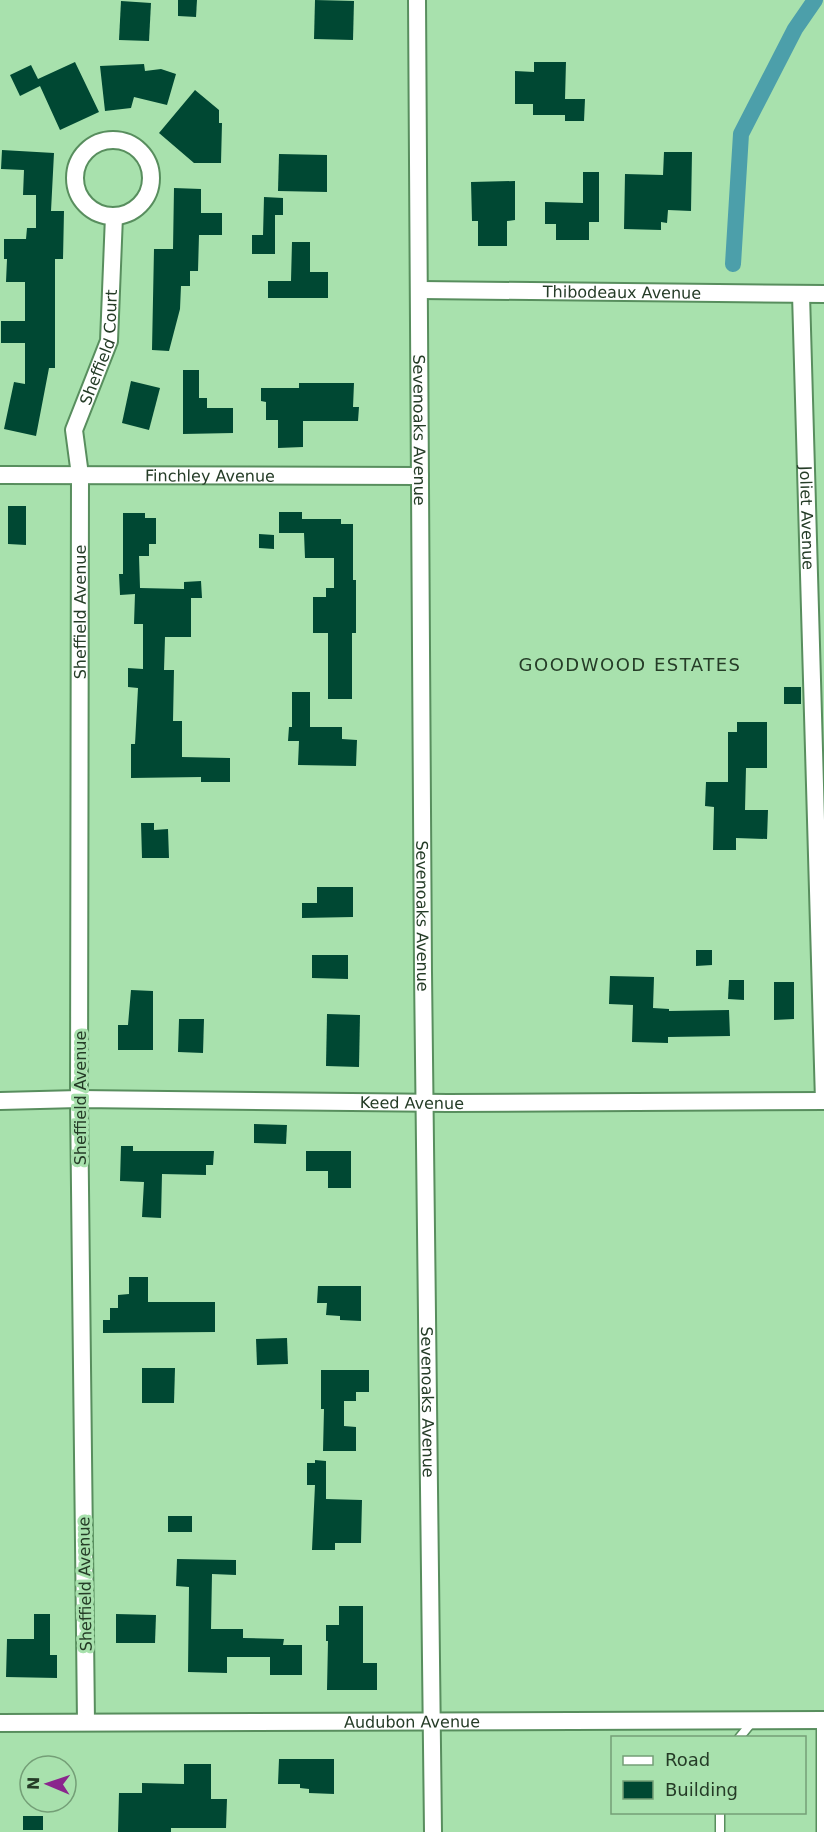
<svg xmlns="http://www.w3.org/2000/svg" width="824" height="1832" font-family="'DejaVu Sans',sans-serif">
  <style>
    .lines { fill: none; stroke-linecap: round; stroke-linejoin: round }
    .canal { stroke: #4c9faa; stroke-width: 16 }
    .building { fill: #004833 }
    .service-casing { stroke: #588e5e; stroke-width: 11 }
    .minor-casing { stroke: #588e5e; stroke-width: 20 }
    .service { stroke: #fff; stroke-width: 8 }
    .minor { stroke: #fff; stroke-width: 16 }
    .labels { text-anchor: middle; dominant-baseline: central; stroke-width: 6; stroke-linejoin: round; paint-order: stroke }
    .street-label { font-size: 16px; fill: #253c27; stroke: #a8e1ad }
    .neighbourhood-label { font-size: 18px; letter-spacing: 1.5px; fill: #253c27; stroke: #a8e1ad }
  </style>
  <rect width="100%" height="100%" fill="#a8e1ad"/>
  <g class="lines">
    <path class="canal" d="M 733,264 L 741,134 L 795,29 L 815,0"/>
  </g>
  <g class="building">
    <path d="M 178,0 L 197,0 L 196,17 L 178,16 Z"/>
    <path d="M 315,0 L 354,1 L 353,40 L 314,39 Z"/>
    <path d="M 121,1 L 151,3 L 149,41 L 119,40 Z"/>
    <path d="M 75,62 L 99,112 L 60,130 L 40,86 L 20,96 L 10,75 L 31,65 L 38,79 Z"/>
    <path d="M 534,62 L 566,62 L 565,99 L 585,99 L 584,121 L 565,121 L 565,115 L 533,115 L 533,104 L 515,104 L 515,71 L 534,72 Z"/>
    <path d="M 144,64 L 145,71 L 161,69 L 176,74 L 167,105 L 134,97 L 131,108 L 105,111 L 100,66 Z"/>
    <path d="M 195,90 L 219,110 L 219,123 L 222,123 L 221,163 L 194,163 L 159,133 Z"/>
    <path d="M 2,150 L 54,153 L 51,211 L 64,211 L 63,259 L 55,259 L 55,368 L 49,368 L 36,436 L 4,429 L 14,382 L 25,384 L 25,343 L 1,343 L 1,321 L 25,321 L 25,282 L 6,282 L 7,259 L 4,259 L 4,239 L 26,239 L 27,228 L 36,228 L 36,195 L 23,195 L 24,170 L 1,169 Z"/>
    <path d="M 664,152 L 692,152 L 691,211 L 668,210 L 667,223 L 661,222 L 661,230 L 624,229 L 625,174 L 663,175 Z"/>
    <path d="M 279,154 L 327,155 L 327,192 L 278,191 Z"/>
    <path d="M 583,172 L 599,172 L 599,222 L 589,222 L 589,240 L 556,240 L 556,224 L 545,224 L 545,202 L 583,203 Z"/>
    <path d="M 515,181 L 515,220 L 507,221 L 507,246 L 478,246 L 478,221 L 472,221 L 471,182 Z"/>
    <path d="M 174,188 L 201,189 L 201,213 L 222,213 L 222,235 L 199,235 L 198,271 L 190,271 L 190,286 L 181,286 L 180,309 L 169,351 L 152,350 L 154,249 L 173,249 Z"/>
    <path d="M 264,197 L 283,198 L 283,215 L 275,215 L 275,254 L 252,254 L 252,235 L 263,235 Z"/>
    <path d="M 292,242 L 310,242 L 310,272 L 328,272 L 328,298 L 268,298 L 268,281 L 291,281 Z"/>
    <path d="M 183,370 L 199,370 L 199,398 L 207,398 L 207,408 L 233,408 L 233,433 L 183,434 Z"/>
    <path d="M 131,381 L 160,388 L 149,430 L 122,423 Z"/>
    <path d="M 299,383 L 354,383 L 353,407 L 359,407 L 358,421 L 303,421 L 303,447 L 278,448 L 278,420 L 266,420 L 266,402 L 261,401 L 261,388 L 299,388 Z"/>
    <path d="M 8,506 L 26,506 L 26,545 L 8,544 Z"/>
    <path d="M 279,512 L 302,512 L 302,519 L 341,519 L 341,524 L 353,524 L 353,580 L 356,580 L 356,633 L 352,633 L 352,699 L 328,699 L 328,633 L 313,633 L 313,597 L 326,597 L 326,588 L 334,588 L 334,558 L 305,558 L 304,533 L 279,533 Z"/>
    <path d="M 123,513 L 145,513 L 145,518 L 156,518 L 156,544 L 149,544 L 149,556 L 139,556 L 140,588 L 184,589 L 184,582 L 201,581 L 202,598 L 191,598 L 191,637 L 165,637 L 164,670 L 174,670 L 173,721 L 182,721 L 182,757 L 230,758 L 230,782 L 201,782 L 201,777 L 131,778 L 131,744 L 135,744 L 138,688 L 128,687 L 128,668 L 143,669 L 143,624 L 134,624 L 135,594 L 120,595 L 119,574 L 123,574 Z"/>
    <path d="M 259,534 L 274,535 L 274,549 L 259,548 Z"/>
    <rect x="784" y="687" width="17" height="17"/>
    <path d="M 292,692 L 310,692 L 310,727 L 342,727 L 342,739 L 357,740 L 356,766 L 298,765 L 299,741 L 288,741 L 289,727 L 292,727 Z"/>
    <path d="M 737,722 L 767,722 L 767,768 L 746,768 L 745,810 L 768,810 L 767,839 L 736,838 L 736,850 L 713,850 L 714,807 L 705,806 L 706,782 L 728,782 L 728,732 L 737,732 Z"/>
    <path d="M 141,823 L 154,823 L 154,830 L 168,829 L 169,858 L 142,858 Z"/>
    <path d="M 317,887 L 353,887 L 353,917 L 302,918 L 302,903 L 317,903 Z"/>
    <path d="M 696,950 L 712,950 L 712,965 L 696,966 Z"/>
    <path d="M 312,955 L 348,955 L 348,979 L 312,978 Z"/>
    <path d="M 610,976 L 654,977 L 653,1008 L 669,1009 L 669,1011 L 729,1010 L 730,1036 L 668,1037 L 668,1043 L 632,1042 L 633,1005 L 609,1004 Z"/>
    <path d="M 729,980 L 744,980 L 744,1000 L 728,999 Z"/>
    <path d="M 774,982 L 794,982 L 794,1019 L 774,1020 Z"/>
    <path d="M 131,990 L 153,991 L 153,1050 L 118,1050 L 118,1025 L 128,1025 Z"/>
    <path d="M 327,1014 L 360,1015 L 359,1067 L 326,1066 Z"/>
    <path d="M 179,1019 L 204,1019 L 203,1053 L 178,1052 Z"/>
    <path d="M 254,1124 L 287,1125 L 286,1144 L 254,1143 Z"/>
    <path d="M 121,1146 L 133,1146 L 133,1151 L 214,1151 L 213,1165 L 206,1165 L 206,1175 L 162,1174 L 161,1218 L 142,1217 L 144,1182 L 120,1181 Z"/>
    <path d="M 306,1151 L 351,1151 L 351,1188 L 328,1188 L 328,1171 L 306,1171 Z"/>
    <path d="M 129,1277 L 148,1277 L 148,1302 L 215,1302 L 215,1332 L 103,1333 L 103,1320 L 110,1320 L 110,1308 L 118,1308 L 118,1295 L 129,1294 Z"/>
    <path d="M 318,1286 L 361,1286 L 361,1321 L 340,1320 L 340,1316 L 326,1315 L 327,1303 L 317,1303 Z"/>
    <path d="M 287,1338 L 288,1364 L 257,1365 L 256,1339 Z"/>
    <path d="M 142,1368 L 175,1368 L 174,1403 L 142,1403 Z"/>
    <path d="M 321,1370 L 369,1370 L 369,1392 L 356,1392 L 356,1401 L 344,1401 L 344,1426 L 356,1427 L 356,1451 L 323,1451 L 324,1409 L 321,1409 Z"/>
    <path d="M 315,1460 L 326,1461 L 326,1499 L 362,1500 L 361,1543 L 335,1543 L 335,1550 L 312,1550 L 315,1485 L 307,1485 L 307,1463 L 315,1463 Z"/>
    <rect x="168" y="1516" width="24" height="16"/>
    <path d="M 177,1559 L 236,1560 L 236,1575 L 212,1574 L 211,1629 L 243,1629 L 243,1638 L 284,1639 L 283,1645 L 302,1645 L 302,1675 L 270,1675 L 270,1657 L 227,1657 L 227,1673 L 188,1672 L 189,1587 L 176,1586 Z"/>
    <path d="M 339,1606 L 363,1606 L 363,1663 L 377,1663 L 377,1690 L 327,1690 L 328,1641 L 326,1641 L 326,1625 L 339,1625 Z"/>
    <path d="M 34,1614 L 50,1614 L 50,1655 L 57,1655 L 57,1678 L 6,1677 L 7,1639 L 34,1639 Z"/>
    <path d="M 116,1614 L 156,1615 L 155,1643 L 116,1643 Z"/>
    <path d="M 279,1759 L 334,1759 L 334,1794 L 309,1793 L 309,1789 L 300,1788 L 300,1784 L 278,1784 Z"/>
    <path d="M 184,1764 L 211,1764 L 211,1799 L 227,1799 L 226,1828 L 171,1828 L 171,1832 L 118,1832 L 119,1793 L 142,1793 L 142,1783 L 184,1784 Z"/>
    <rect x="23" y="1816" width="20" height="14"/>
  </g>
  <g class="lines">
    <defs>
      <g id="service">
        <path d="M 739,1738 L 753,1721"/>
        <path d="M 720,1832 L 720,1812"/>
        <path d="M 821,1832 L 821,1720"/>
      </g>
      <g id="minor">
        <path id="s1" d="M 417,0 L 423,972 L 433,1832"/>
        <circle cx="113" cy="178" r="38"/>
        <path id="s2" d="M 421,290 L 824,294"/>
        <path id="s3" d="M 801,294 L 824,1101"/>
        <path id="s4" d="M 0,475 L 420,476"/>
        <path id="s5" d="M 0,1101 L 79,1099 L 448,1103 L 824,1101"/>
        <path id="s6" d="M 86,1722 L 79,1099 L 80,475 L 74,430 L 109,341 L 114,216"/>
        <path id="s7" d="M 0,1723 L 824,1720"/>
      </g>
    </defs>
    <use href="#service" class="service-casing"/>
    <use href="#minor" class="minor-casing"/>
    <use href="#service" class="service"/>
    <use href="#minor" class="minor"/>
  </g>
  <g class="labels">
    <g class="street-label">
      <text stroke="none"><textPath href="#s2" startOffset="201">Thibodeaux Avenue</textPath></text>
      <text stroke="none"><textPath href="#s6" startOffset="1380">Sheffield Court</textPath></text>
      <text stroke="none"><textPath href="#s1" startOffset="430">Sevenoaks Avenue</textPath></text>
      <text stroke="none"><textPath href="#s4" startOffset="210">Finchley Avenue</textPath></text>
      <text stroke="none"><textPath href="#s3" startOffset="224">Joliet Avenue</textPath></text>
      <text stroke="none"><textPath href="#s6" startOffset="1110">Sheffield Avenue</textPath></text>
      <text stroke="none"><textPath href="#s1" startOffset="916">Sevenoaks Avenue</textPath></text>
      <text transform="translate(80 1098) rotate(-90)">Sheffield Avenue</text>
      <text stroke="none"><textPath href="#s5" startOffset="412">Keed Avenue</textPath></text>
      <text stroke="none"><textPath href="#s1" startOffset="1402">Sevenoaks Avenue</textPath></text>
      <text transform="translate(85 1584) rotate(-91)">Sheffield Avenue</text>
      <text stroke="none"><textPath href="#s7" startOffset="412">Audubon Avenue</textPath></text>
    </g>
    <g class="neighbourhood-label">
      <text x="630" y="664">GOODWOOD ESTATES</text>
    </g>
  </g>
  <rect x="611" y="1736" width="195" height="78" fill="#a8e1ad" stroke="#749f77" stroke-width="1.5"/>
  <rect x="623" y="1756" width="30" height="9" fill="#ffffff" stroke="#749f77" stroke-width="1.5"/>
  <text x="665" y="1766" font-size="18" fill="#253c27">Road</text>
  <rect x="623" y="1781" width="30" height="18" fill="#004833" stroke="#749f77" stroke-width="1.5"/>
  <text x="665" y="1796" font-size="18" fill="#253c27">Building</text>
  <g transform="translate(48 1784) rotate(272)"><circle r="28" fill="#a8e1ad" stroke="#749f77" stroke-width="1.5"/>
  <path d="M0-4.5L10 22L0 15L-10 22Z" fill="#8a268d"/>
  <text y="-9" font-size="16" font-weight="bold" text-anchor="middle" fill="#253c27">N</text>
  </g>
</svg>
